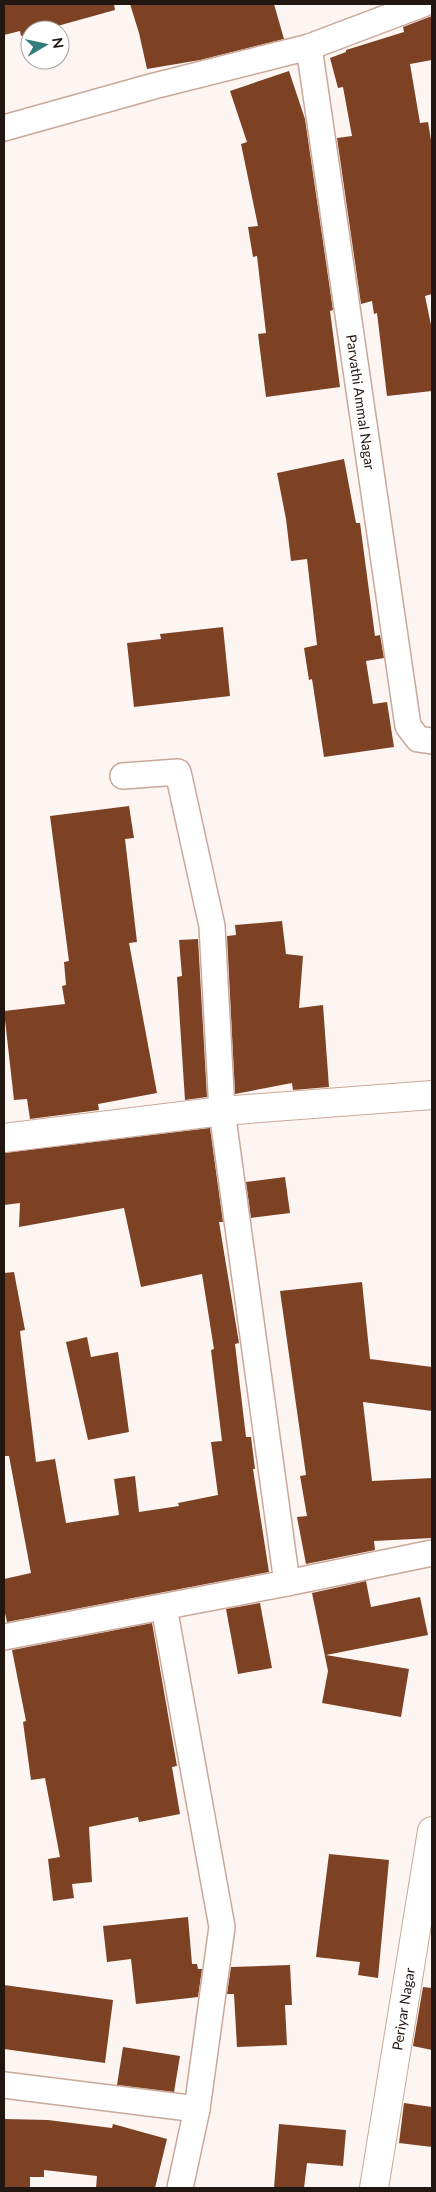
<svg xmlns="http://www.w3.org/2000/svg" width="436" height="2192" font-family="Lato,sans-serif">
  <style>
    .building { fill: #7d4224 }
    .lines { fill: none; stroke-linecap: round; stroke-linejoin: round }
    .minor-casing { stroke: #caa899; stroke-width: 28 }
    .tertiary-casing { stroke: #caa899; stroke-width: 30 }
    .minor { stroke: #fff; stroke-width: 25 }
    .tertiary { stroke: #fff; stroke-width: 28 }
    .labels { text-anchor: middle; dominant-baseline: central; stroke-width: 5; stroke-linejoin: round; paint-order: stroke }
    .street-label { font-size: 14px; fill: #221610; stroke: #fff }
  </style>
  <rect width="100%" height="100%" fill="#fdf5f2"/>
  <g class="building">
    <path d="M 4,4 L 114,4 L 115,10 L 43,30 L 30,30 L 30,33 L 21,36 L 20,31 L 4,35 Z"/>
    <path d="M 130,4 L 274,4 L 284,39 L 200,60 L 147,69 L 139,33 Z"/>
    <path d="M 432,16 L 432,60 L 410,64 L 420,123 L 428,122 L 432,146 L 432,294 L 425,296 L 432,330 L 432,391 L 387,396 L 377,313 L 374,314 L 372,301 L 361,304 L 337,138 L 352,136 L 343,87 L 338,88 L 330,58 L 346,52 L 346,50 L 404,32 L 403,27 Z"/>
    <path d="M 289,71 L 305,119 L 333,310 L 330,311 L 340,387 L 266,397 L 258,334 L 266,333 L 257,256 L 253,257 L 248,227 L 258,226 L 241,144 L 247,142 L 230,91 Z"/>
    <path d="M 344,459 L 356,523 L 360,523 L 375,636 L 380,635 L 384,658 L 366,661 L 373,704 L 387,702 L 394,747 L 324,757 L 312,679 L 309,680 L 304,648 L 317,645 L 307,559 L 291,561 L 286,519 L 277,473 Z"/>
    <path d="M 223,627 L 230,696 L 134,707 L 127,643 L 161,639 L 160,634 Z"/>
    <path d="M 129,806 L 134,838 L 125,839 L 137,942 L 129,943 L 157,1093 L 98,1104 L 99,1110 L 30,1119 L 27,1099 L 14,1100 L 4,1011 L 65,1004 L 62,986 L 66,985 L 64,962 L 69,961 L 50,816 Z"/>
    <path d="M 282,921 L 286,954 L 303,956 L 299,1008 L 323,1005 L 329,1087 L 293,1090 L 292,1083 L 235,1094 L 227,936 L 236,935 L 235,925 Z"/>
    <path d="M 198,939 L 207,1097 L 185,1100 L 177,977 L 182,976 L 179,940 Z"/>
    <path d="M 210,1128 L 223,1222 L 219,1222 L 239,1343 L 235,1344 L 246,1437 L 251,1437 L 255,1469 L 253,1469 L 269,1572 L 7,1622 L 4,1609 L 4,1579 L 31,1573 L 9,1456 L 4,1456 L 4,1273 L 14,1272 L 25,1330 L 20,1331 L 36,1462 L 55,1459 L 66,1523 L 119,1515 L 114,1479 L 135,1476 L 139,1512 L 179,1506 L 178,1503 L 218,1495 L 211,1442 L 222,1441 L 211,1350 L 214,1349 L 202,1274 L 141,1287 L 124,1208 L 19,1227 L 20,1203 L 4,1205 L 4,1153 Z"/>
    <path d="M 285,1177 L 290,1213 L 251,1218 L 246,1182 Z"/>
    <path d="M 362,1282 L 370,1359 L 432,1367 L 432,1411 L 363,1402 L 372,1481 L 432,1478 L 432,1538 L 374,1541 L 375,1550 L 306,1564 L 297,1517 L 307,1516 L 300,1476 L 306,1475 L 280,1291 Z"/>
    <path d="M 87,1337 L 91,1357 L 118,1352 L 129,1432 L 88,1440 L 66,1342 Z"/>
    <path d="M 366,1581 L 371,1607 L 420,1597 L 428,1635 L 326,1655 L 409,1669 L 401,1717 L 322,1703 L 328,1671 L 312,1593 Z"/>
    <path d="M 260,1603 L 272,1668 L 238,1674 L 226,1609 Z"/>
    <path d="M 152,1623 L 177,1766 L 172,1767 L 180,1814 L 139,1822 L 138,1817 L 89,1827 L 92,1882 L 72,1884 L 74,1898 L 53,1901 L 48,1859 L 60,1857 L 45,1778 L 31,1780 L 23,1722 L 26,1721 L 12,1650 Z"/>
    <path d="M 329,1854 L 389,1860 L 378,1978 L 358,1975 L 360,1962 L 316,1957 Z"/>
    <path d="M 188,1917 L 192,1964 L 197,1964 L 198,1969 L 202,1969 L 198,1997 L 136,2004 L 131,1959 L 107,1962 L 103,1926 Z"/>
    <path d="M 290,1965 L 292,2005 L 285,2005 L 287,2045 L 237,2047 L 234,1994 L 227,1994 L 231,1967 Z"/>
    <path d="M 4,1985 L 113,2000 L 105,2063 L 4,2049 Z"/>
    <path d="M 423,1987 L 432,1988 L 432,2050 L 413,2046 Z"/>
    <path d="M 123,2047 L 180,2056 L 174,2092 L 117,2085 Z"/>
    <path d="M 404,2103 L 432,2107 L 432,2147 L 399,2143 Z"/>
    <path d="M 5,2119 L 48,2120 L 112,2128 L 113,2124 L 167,2139 L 155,2188 L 96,2188 L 97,2176 L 44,2170 L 44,2177 L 30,2177 L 30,2188 L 4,2188 Z"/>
    <path d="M 279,2124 L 346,2130 L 343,2166 L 307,2163 L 304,2188 L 274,2188 Z"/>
  </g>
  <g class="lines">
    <defs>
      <g id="minor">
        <path d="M 309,47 L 408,726 L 418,739 L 432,741"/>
        <path d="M 4,128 L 154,86 L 309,47 L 423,4"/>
        <path d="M 123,776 L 178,772 L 212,926 L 222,1111 L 287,1583 L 432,1553"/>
        <path d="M 164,1607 L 222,1927 L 197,2109 L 180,2188"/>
        <path d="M 4,1637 L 287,1583"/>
        <path d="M 4,2085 L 197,2109"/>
      </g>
      <g id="tertiary">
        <path d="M 4,1138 L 222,1111 L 432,1095"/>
        <path d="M 374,2188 L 432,1831"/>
      </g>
    </defs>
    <use href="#minor" class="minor-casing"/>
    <use href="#tertiary" class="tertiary-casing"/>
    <use href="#minor" class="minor"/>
    <use href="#tertiary" class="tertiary"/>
  </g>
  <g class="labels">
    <g class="street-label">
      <text transform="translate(361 402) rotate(82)">Parvathi Ammal Nagar</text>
      <text transform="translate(403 2009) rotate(-81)">Periyar Nagar</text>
    </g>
  </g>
  <rect width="436" height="2192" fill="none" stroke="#221610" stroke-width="10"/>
  <g transform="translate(45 45) rotate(81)"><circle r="24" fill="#ffffff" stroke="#a7a29f"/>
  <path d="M0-4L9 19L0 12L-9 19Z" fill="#337c7c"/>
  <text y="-8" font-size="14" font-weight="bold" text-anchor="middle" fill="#221610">N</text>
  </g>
</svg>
